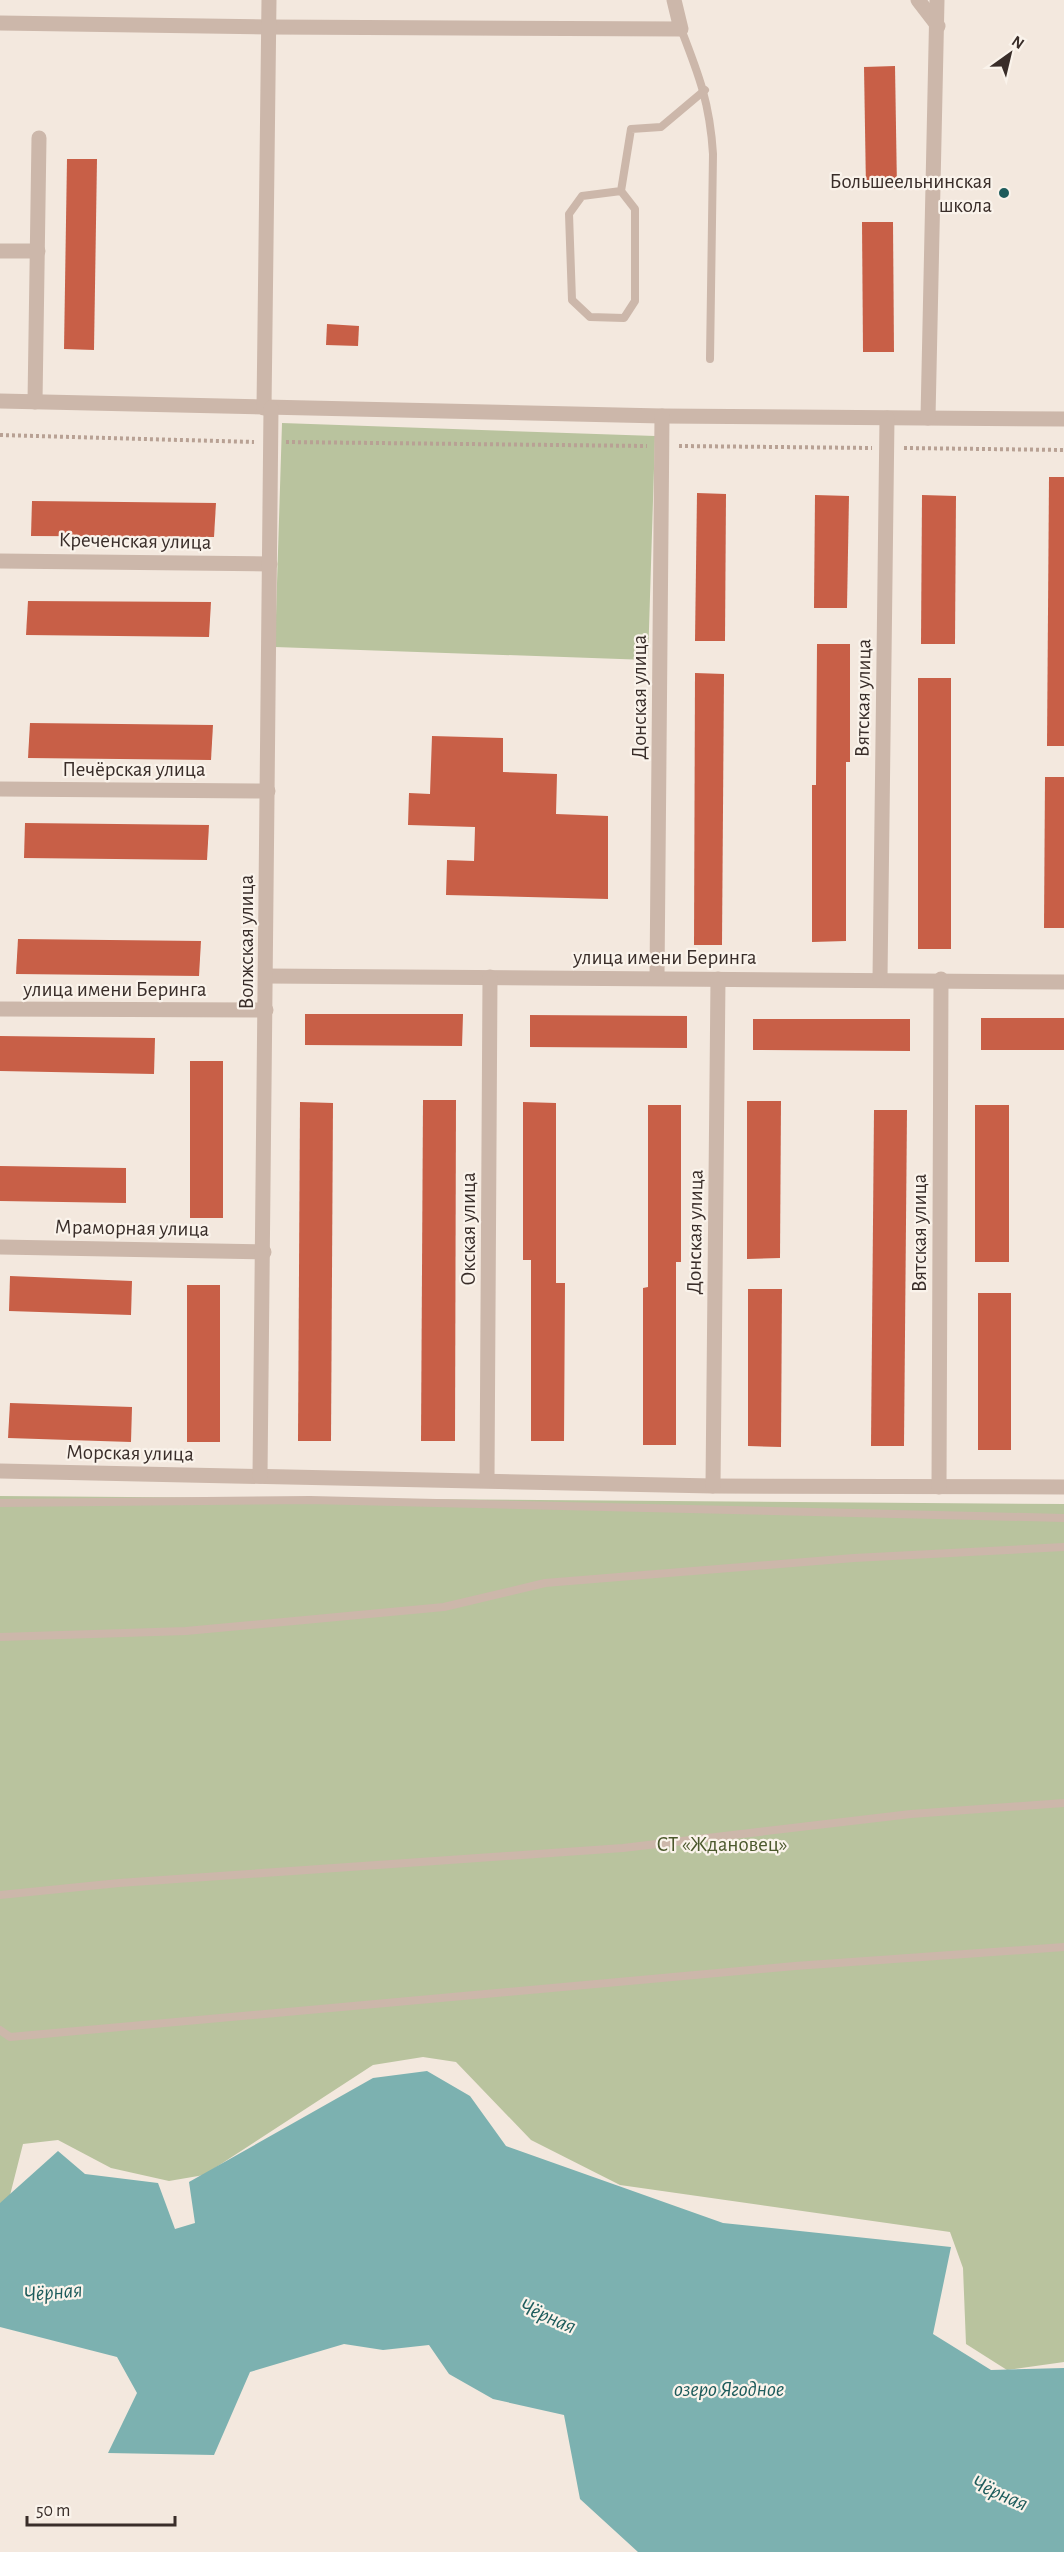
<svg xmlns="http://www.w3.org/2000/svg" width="1064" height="2552" font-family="'Alegreya Sans',sans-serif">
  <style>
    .green { fill: #b9c39e }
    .water { fill: #7cb1b0 }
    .building { fill: #c85f47 }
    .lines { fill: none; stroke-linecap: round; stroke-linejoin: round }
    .path { stroke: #b8a194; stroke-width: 4; stroke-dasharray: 3 3; stroke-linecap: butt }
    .lane { stroke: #ccb7aa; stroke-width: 8 }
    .street { stroke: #ccb7aa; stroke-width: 15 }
    .poi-dot { fill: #1e5c5c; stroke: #faf3eb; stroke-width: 2 }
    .labels { text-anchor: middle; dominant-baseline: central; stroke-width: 4.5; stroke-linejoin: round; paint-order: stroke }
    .poi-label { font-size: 21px; fill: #392d29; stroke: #faf3eb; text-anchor: end }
    .street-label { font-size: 21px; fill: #392d29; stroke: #faf3eb }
    .park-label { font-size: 21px; fill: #4b582c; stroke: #faf3eb }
    .water-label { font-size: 22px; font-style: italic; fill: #1e5c5c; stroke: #faf3eb }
  </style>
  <rect width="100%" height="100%" fill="#f3e8de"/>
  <g class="green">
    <path d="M 282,423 L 655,436 L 648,660 L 275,647 Z"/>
    <path d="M 0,1496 L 1064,1504 L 1064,2362 L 1007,2370 L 966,2344 L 963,2268 L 950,2232 L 620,2185 L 531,2140 L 456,2062 L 423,2057 L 373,2065 L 204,2175 L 169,2181 L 111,2168 L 58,2140 L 23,2144 L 6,2211 L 0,2213 Z"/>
  </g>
  <path class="water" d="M 427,2071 L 470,2096 L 506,2146 L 723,2223 L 951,2247 L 933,2334 L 991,2370 L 1064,2368 L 1064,2552 L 638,2552 L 580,2499 L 564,2415 L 493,2399 L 449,2374 L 429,2345 L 383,2350 L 344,2344 L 250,2372 L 214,2455 L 108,2453 L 137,2393 L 117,2357 L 0,2327 L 0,2203 L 58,2151 L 85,2174 L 158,2183 L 175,2229 L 195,2223 L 189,2182 L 373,2078 Z"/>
  <g class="building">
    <path d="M 895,66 L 897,189 L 866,189 L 864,67 Z"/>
    <path d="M 67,159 L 97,159 L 94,350 L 64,349 Z"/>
    <path d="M 862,222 L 893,222 L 894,352 L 863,352 Z"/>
    <path d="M 327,324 L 359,326 L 358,346 L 326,345 Z"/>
    <path d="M 1049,477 L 1064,477 L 1064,746 L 1047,746 Z"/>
    <path d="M 697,493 L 726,494 L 725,641 L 695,641 Z"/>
    <path d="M 815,495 L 849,496 L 847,608 L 814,608 Z"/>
    <path d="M 922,495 L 956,496 L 955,644 L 921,644 Z"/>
    <path d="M 32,501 L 216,503 L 214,537 L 31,536 Z"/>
    <path d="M 28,601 L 211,602 L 209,637 L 26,635 Z"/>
    <path d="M 817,644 L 850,644 L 850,762 L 846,762 L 846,941 L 812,942 L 812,785 L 816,785 Z"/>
    <path d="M 695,673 L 724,674 L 722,945 L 694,945 Z"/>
    <rect x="918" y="678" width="33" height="271"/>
    <path d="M 30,723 L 213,725 L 211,760 L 28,758 Z"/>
    <path d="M 432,736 L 503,738 L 503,772 L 557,774 L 556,814 L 608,816 L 608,899 L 446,895 L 447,860 L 474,861 L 475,827 L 408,825 L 409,793 L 430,794 Z"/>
    <path d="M 1045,777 L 1064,777 L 1064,928 L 1044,928 Z"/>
    <path d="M 25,823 L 209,825 L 207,860 L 24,858 Z"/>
    <path d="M 18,939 L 201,941 L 199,976 L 16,974 Z"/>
    <path d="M 305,1014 L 463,1014 L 462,1046 L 305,1045 Z"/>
    <path d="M 530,1015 L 687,1016 L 687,1048 L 530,1047 Z"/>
    <rect x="981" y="1018" width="83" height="32"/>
    <path d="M 753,1019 L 910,1019 L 910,1051 L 753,1050 Z"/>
    <path d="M 0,1036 L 155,1038 L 154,1074 L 0,1071 Z"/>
    <rect x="190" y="1061" width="33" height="157"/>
    <path d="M 423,1100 L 456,1100 L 455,1441 L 421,1441 Z"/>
    <path d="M 747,1101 L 781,1101 L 780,1258 L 747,1259 Z"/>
    <path d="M 300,1102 L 333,1103 L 331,1441 L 298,1441 Z"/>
    <path d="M 523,1102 L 556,1103 L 556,1283 L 565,1283 L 564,1441 L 531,1441 L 531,1260 L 523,1260 Z"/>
    <path d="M 648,1105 L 681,1105 L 681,1262 L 676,1262 L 676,1445 L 643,1445 L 643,1288 L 648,1287 Z"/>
    <rect x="975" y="1105" width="34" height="157"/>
    <path d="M 874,1110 L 907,1110 L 904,1446 L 871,1446 Z"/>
    <path d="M 0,1166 L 126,1168 L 126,1203 L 0,1201 Z"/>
    <path d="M 10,1276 L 132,1281 L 131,1315 L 9,1311 Z"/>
    <rect x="187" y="1285" width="33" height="157"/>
    <path d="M 748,1289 L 782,1289 L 781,1447 L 748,1446 Z"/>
    <rect x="978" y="1293" width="33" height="157"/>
    <path d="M 10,1403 L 132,1407 L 131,1442 L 8,1438 Z"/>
  </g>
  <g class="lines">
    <g class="path">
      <path d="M 0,435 L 254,442"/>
      <path d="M 286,442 L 647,446"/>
      <path d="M 679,446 L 872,448"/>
      <path d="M 904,448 L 1064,450"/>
    </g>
    <g class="lane">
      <path d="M 681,29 C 699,75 710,104 713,154 L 710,359"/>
      <path d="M 621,191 L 582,196 L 569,214 L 572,300 L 590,317 L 624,318 L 635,301 L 635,209 L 621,191 L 631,129 L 661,127 L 705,90"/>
      <path d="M 0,1503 L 310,1500 L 1064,1518"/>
      <path d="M 0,1637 L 186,1631 L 444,1607 L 545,1583 L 854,1558 L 1064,1547"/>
      <path d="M 0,1895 L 119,1883 L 623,1848 L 911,1814 L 1064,1803"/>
      <path d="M 0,2030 L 10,2037 L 795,1966 L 1064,1947"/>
    </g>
    <g class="street">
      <path d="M 918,0 L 938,26"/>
      <path d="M 0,23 L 269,27 L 681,29 L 674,0"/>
      <path d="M 0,251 L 38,251"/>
      <path d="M 0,401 L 662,416 L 1064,419"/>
      <path d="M 35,402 L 39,138"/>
      <path d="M 264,408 L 269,0"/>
      <path d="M 928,418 L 937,0"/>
      <path d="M 0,561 L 270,564"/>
      <path d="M 0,789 L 268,791"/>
      <path d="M 266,976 L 1064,982"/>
      <path d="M 657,978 L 662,416"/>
      <path d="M 880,979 L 887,418"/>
      <path d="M 0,1009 L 266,1010"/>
      <path d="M 0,1247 L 264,1252"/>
      <path d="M 0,1471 L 713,1486 L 1064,1487"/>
      <path d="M 260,1476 L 271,408"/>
      <path d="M 487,1480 L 490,977"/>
      <path d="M 713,1486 L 718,979"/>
      <path d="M 939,1487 L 941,979"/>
    </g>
  </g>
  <circle class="poi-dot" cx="1004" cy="193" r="6"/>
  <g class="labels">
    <g class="poi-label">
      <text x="992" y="181">Большеельнинская<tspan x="992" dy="24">школа</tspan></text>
    </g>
    <g class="street-label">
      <text transform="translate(135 541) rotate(1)">Креченская улица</text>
      <text transform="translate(639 697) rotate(-90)">Донская улица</text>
      <text transform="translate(863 698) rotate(-89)">Вятская улица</text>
      <text x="134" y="769">Печёрская улица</text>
      <text transform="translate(246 942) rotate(-90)">Волжская улица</text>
      <text x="665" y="957">улица имени Беринга</text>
      <text x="115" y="989">улица имени Беринга</text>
      <text transform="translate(132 1228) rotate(1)">Мраморная улица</text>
      <text transform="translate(468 1229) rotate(-90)">Окская улица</text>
      <text transform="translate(695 1232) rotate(-89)">Донская улица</text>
      <text transform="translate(919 1233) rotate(-90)">Вятская улица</text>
      <text transform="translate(130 1453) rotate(1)">Морская улица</text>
    </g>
    <g class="park-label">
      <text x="722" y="1844">СТ «Ждановец»</text>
    </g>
    <g class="water-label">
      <text transform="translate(53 2292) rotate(-5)">Чёрная</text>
      <text transform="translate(548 2316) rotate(23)">Чёрная</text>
      <text x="729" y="2389">озеро Ягодное</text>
      <text transform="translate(1000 2493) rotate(24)">Чёрная</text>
    </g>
  </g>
  <g transform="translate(1010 54) rotate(34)" stroke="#faf3eb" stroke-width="4.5" paint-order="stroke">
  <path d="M0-4.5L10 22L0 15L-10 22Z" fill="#392d29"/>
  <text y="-9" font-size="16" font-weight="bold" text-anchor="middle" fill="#392d29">N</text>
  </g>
  <path d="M27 2516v9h148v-9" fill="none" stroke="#392d29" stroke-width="3"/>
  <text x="36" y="2516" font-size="18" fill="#392d29" stroke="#faf3eb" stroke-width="4.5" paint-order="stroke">50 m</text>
</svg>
